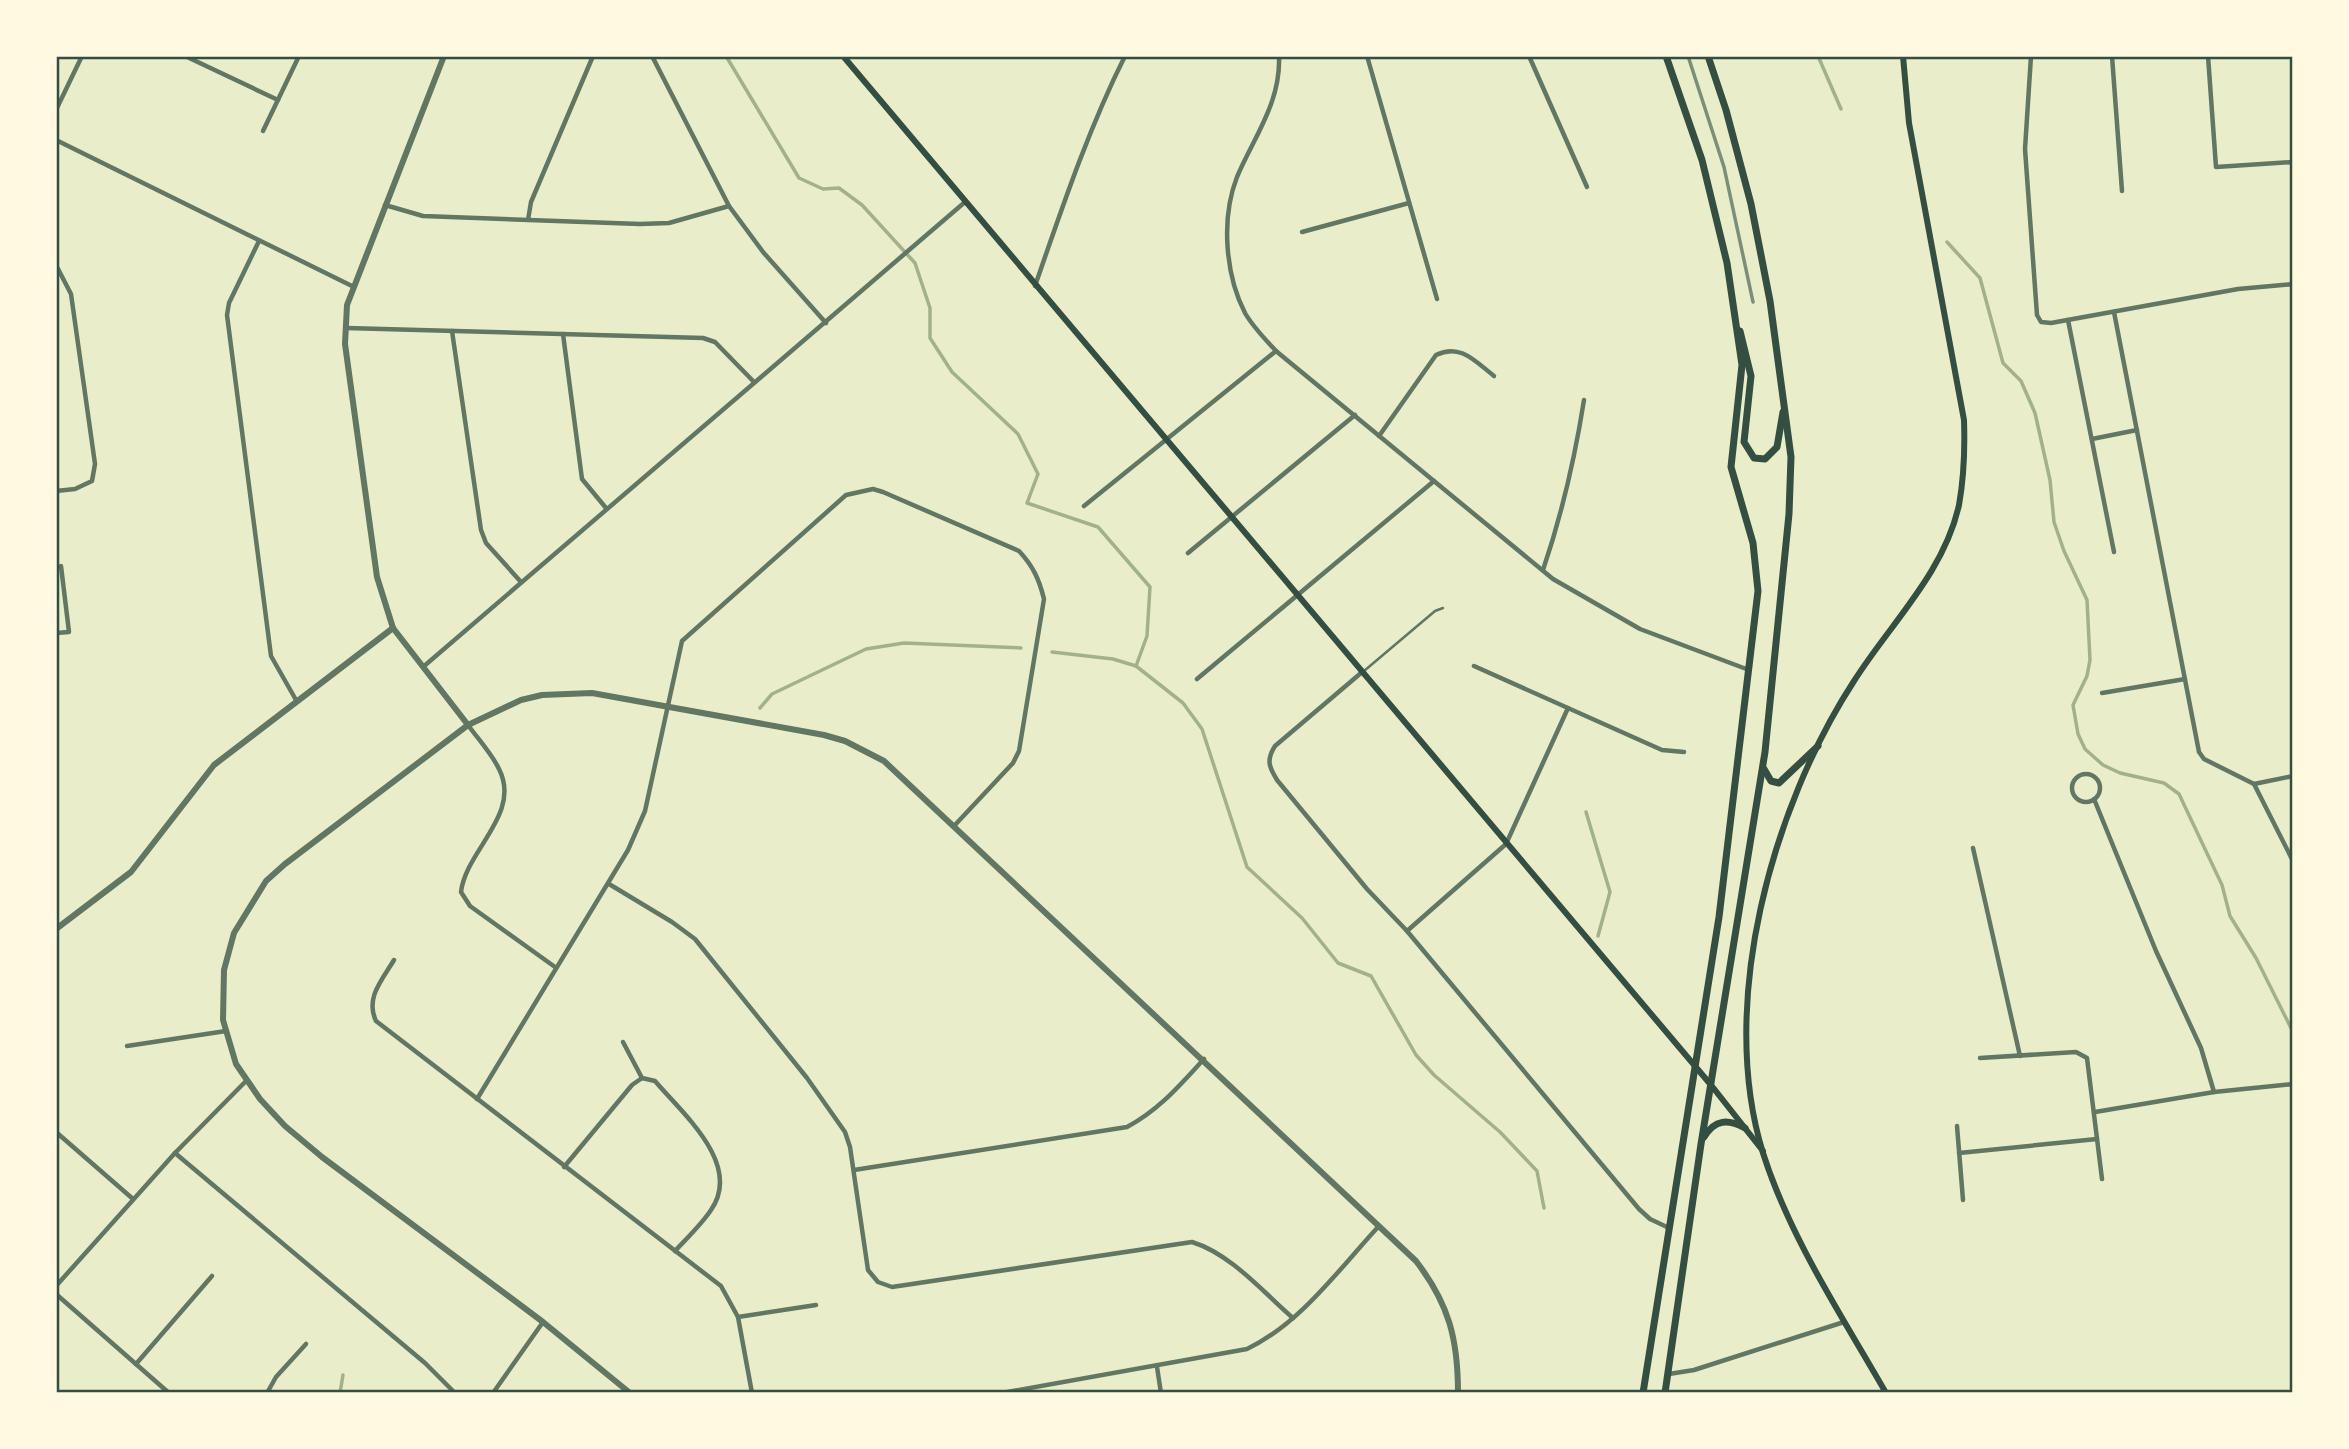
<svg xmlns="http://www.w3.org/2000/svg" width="2349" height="1449" font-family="'IBM Plex Sans',sans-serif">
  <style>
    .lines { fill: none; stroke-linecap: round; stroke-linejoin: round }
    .stream { stroke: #a3b18a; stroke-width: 3.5 }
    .service { stroke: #617663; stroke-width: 2.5 }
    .minor { stroke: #617663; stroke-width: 4.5 }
    .tertiary { stroke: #617663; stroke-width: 6 }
    .secondary { stroke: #344e41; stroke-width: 6 }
    .primary { stroke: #344e41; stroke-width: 7 }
    .rail { stroke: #7c8e77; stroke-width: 3.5 }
    .neatline { fill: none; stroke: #344e41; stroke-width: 2.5 }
  </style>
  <rect width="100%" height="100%" fill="#e9edc9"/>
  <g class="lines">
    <g class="stream">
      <path d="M 726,56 L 799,178 L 823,189 L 839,188 L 862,205 L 915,263 L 930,308 L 930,338 L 952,372 L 1018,434 L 1038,474 L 1027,503 L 1098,527 L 1150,587 L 1147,636 L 1136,666 L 1183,703 L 1202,729 L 1247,867 L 1302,918 L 1338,963 L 1371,976 L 1416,1055 L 1434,1075 L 1500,1132 L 1537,1171 L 1544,1208"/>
      <path d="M 1818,56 L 1841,109"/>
      <path d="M 1947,242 L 1980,278 L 2003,363 L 2021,381 L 2035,413 L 2050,480 L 2054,522 L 2064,551 L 2087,600 L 2090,660 L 2087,676 L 2073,705 L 2078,734 L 2085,749 L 2103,765 L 2120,773 L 2164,783 L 2179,794 L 2222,885 L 2230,916 L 2256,958 L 2293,1032"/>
      <path d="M 1052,652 L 1113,659 L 1136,666"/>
      <path d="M 760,708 L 772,694 L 866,649 L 904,643 L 1021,648"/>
      <path d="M 1586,812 L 1610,892 L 1598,936"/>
      <path d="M 340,1393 L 343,1375"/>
    </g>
    <path class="service" d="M 1364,671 L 1435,611 L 1443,608"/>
    <g class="minor">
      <path d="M 185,56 L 278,100"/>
      <path d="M 652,56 L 729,206 L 763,252 L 826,323"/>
      <path d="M 1279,56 C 1281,102 1254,137 1237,177 C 1221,218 1225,274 1245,313 C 1253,327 1265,339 1276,351 L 1553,579 L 1640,629 L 1749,670"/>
      <path d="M 1367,56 L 1437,299"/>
      <path d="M 1529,56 L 1587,187"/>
      <path d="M 2031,56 L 2025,149 L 2037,315 L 2041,322 L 2051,323 L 2238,289 L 2293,284"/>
      <path d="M 2112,56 L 2122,191"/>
      <path d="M 2208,56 L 2216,167 L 2293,162"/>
      <path d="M 56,110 L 82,56"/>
      <path d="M 263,131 L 299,56"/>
      <path d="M 56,140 L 354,287"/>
      <path d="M 385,205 L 423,216 L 640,224 L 669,223 L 729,206"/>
      <path d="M 528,220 L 531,202 L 593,56"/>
      <path d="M 1302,232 L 1409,203"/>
      <path d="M 259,241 L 229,303 L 227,315 L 271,656 L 296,700"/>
      <path d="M 56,265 L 71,294 L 95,464 L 92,481 L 75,489 L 56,491"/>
      <path d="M 1035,286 C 1062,208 1088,130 1125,56"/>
      <path d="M 2114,312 L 2199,752 L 2204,759 L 2254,784 L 2293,861"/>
      <path d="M 2068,320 L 2114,552"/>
      <path d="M 346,328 L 703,338 L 715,342 L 754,382"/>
      <path d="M 452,331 L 481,530 L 486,543 L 521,582"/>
      <path d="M 563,334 L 582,479 L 606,508"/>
      <path d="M 1379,436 L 1436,355 C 1460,343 1475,361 1494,376"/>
      <path d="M 2092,439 L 2137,430"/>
      <path d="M 1084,506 L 1276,351"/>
      <path d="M 1188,553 L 1355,415"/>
      <path d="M 1543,570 C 1562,514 1575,457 1584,400"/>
      <path d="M 56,633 L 69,632 L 61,566"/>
      <path d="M 1474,666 L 1662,750 L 1684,752"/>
      <path d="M 423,667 L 965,202"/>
      <path d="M 1361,673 L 1275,746 C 1266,760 1269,767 1277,780 L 1367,889 L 1407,931 L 1639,1209 L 1650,1219 L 1669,1228"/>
      <path d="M 1197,679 L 1434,481"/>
      <path d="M 2102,693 L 2185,679"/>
      <path d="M 468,725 C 478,739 492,754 499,769 C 522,814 466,850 461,892 L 470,906 L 555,967"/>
      <circle cx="2086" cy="788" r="14"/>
      <path d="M 2254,784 L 2293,776"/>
      <path d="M 2094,799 L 2156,951 L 2201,1048 L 2214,1092"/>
      <path d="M 1973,848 L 2020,1056"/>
      <path d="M 609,884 L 672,922 L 695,939 L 807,1078 L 845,1132 L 850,1147 L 868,1270 L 878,1282 L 892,1287 L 1192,1242 C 1231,1254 1263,1292 1293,1318"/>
      <path d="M 1407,931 L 1506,844 L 1568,708"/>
      <path d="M 394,960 C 382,980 365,998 376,1021 L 721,1286 L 738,1317 L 752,1393"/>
      <path d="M 623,1042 L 642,1078"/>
      <path d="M 127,1046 L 226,1031"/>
      <path d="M 1980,1058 L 2076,1052 L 2087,1058 L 2102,1179"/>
      <path d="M 642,1078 L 655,1081 C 682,1113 743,1164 711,1210 C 701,1225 687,1238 675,1251"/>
      <path d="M 477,1099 L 628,850 L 645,811 L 682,641 L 846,495 L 873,489 L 883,492 L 1019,551 C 1033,566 1039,579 1044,599 L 1019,751 L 1013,763 L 954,826"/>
      <path d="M 2095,1112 L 2214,1092 L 2293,1084"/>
      <path d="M 1957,1126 L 1963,1200"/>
      <path d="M 56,1132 L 133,1199"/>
      <path d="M 175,1153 L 425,1363 L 455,1393"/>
      <path d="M 1959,1153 L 2097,1139"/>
      <path d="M 564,1167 L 632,1085 L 642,1078"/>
      <path d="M 854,1170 L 1127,1127 C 1159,1110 1180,1085 1204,1059"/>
      <path d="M 56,1286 L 175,1153 L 246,1081"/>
      <path d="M 56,1294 L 169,1393"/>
      <path d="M 738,1317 L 816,1305"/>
      <path d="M 136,1364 L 212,1276"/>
      <path d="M 1157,1367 L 1161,1393"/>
      <path d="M 1669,1374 L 1694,1370 L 1844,1322"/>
      <path d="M 267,1393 L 276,1377 L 306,1344"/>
      <path d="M 493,1393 L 543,1322"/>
      <path d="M 1002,1393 L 1247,1349 C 1301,1323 1339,1269 1379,1226"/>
    </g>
    <g class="tertiary">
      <path d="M 444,56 L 347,305 L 345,344 L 377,577 L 393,628 L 468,725"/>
      <path d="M 56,929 L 131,872 L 214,765 L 393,628"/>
      <path d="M 630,1393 L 543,1322 L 322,1157 L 285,1126 L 260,1099 L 236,1064 L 223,1020 L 224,970 L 234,933 L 266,881 L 285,864 L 468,725 L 521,700 L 542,695 L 592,693 L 824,735 L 845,741 L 884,761 L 1416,1261 C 1449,1304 1458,1339 1458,1393"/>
    </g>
    <g class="secondary">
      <path d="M 843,56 L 1711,1085 L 1763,1151"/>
      <path d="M 1886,1393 C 1842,1316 1790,1238 1763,1153 C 1717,1005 1772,807 1854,681 C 1890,624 1944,573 1959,505 C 1964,477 1965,449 1964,420 L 1909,123 L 1903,56"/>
    </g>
    <g class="primary">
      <path d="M 1740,331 L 1751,376 L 1744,442 L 1754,458 L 1765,459 L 1777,447 L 1783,412"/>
      <path d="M 1764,769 L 1771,781 L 1779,783 L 1818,746"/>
      <path d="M 1704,1137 C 1715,1119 1728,1119 1745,1128"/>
      <path d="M 1643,1393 L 1719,917 L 1758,591 L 1753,543 L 1731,467 L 1742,365 L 1727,263 L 1702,160 L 1666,56"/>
      <path d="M 1665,1393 L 1701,1144 L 1765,752 L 1789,514 L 1791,457 L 1770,301 L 1751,204 L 1726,110 L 1708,56"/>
    </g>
    <path class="rail" d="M 1688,56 L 1724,167 L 1753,302"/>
  </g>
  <rect width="2349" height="1449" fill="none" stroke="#fefae0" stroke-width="116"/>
  <rect x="58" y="58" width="2233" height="1333" class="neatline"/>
</svg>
